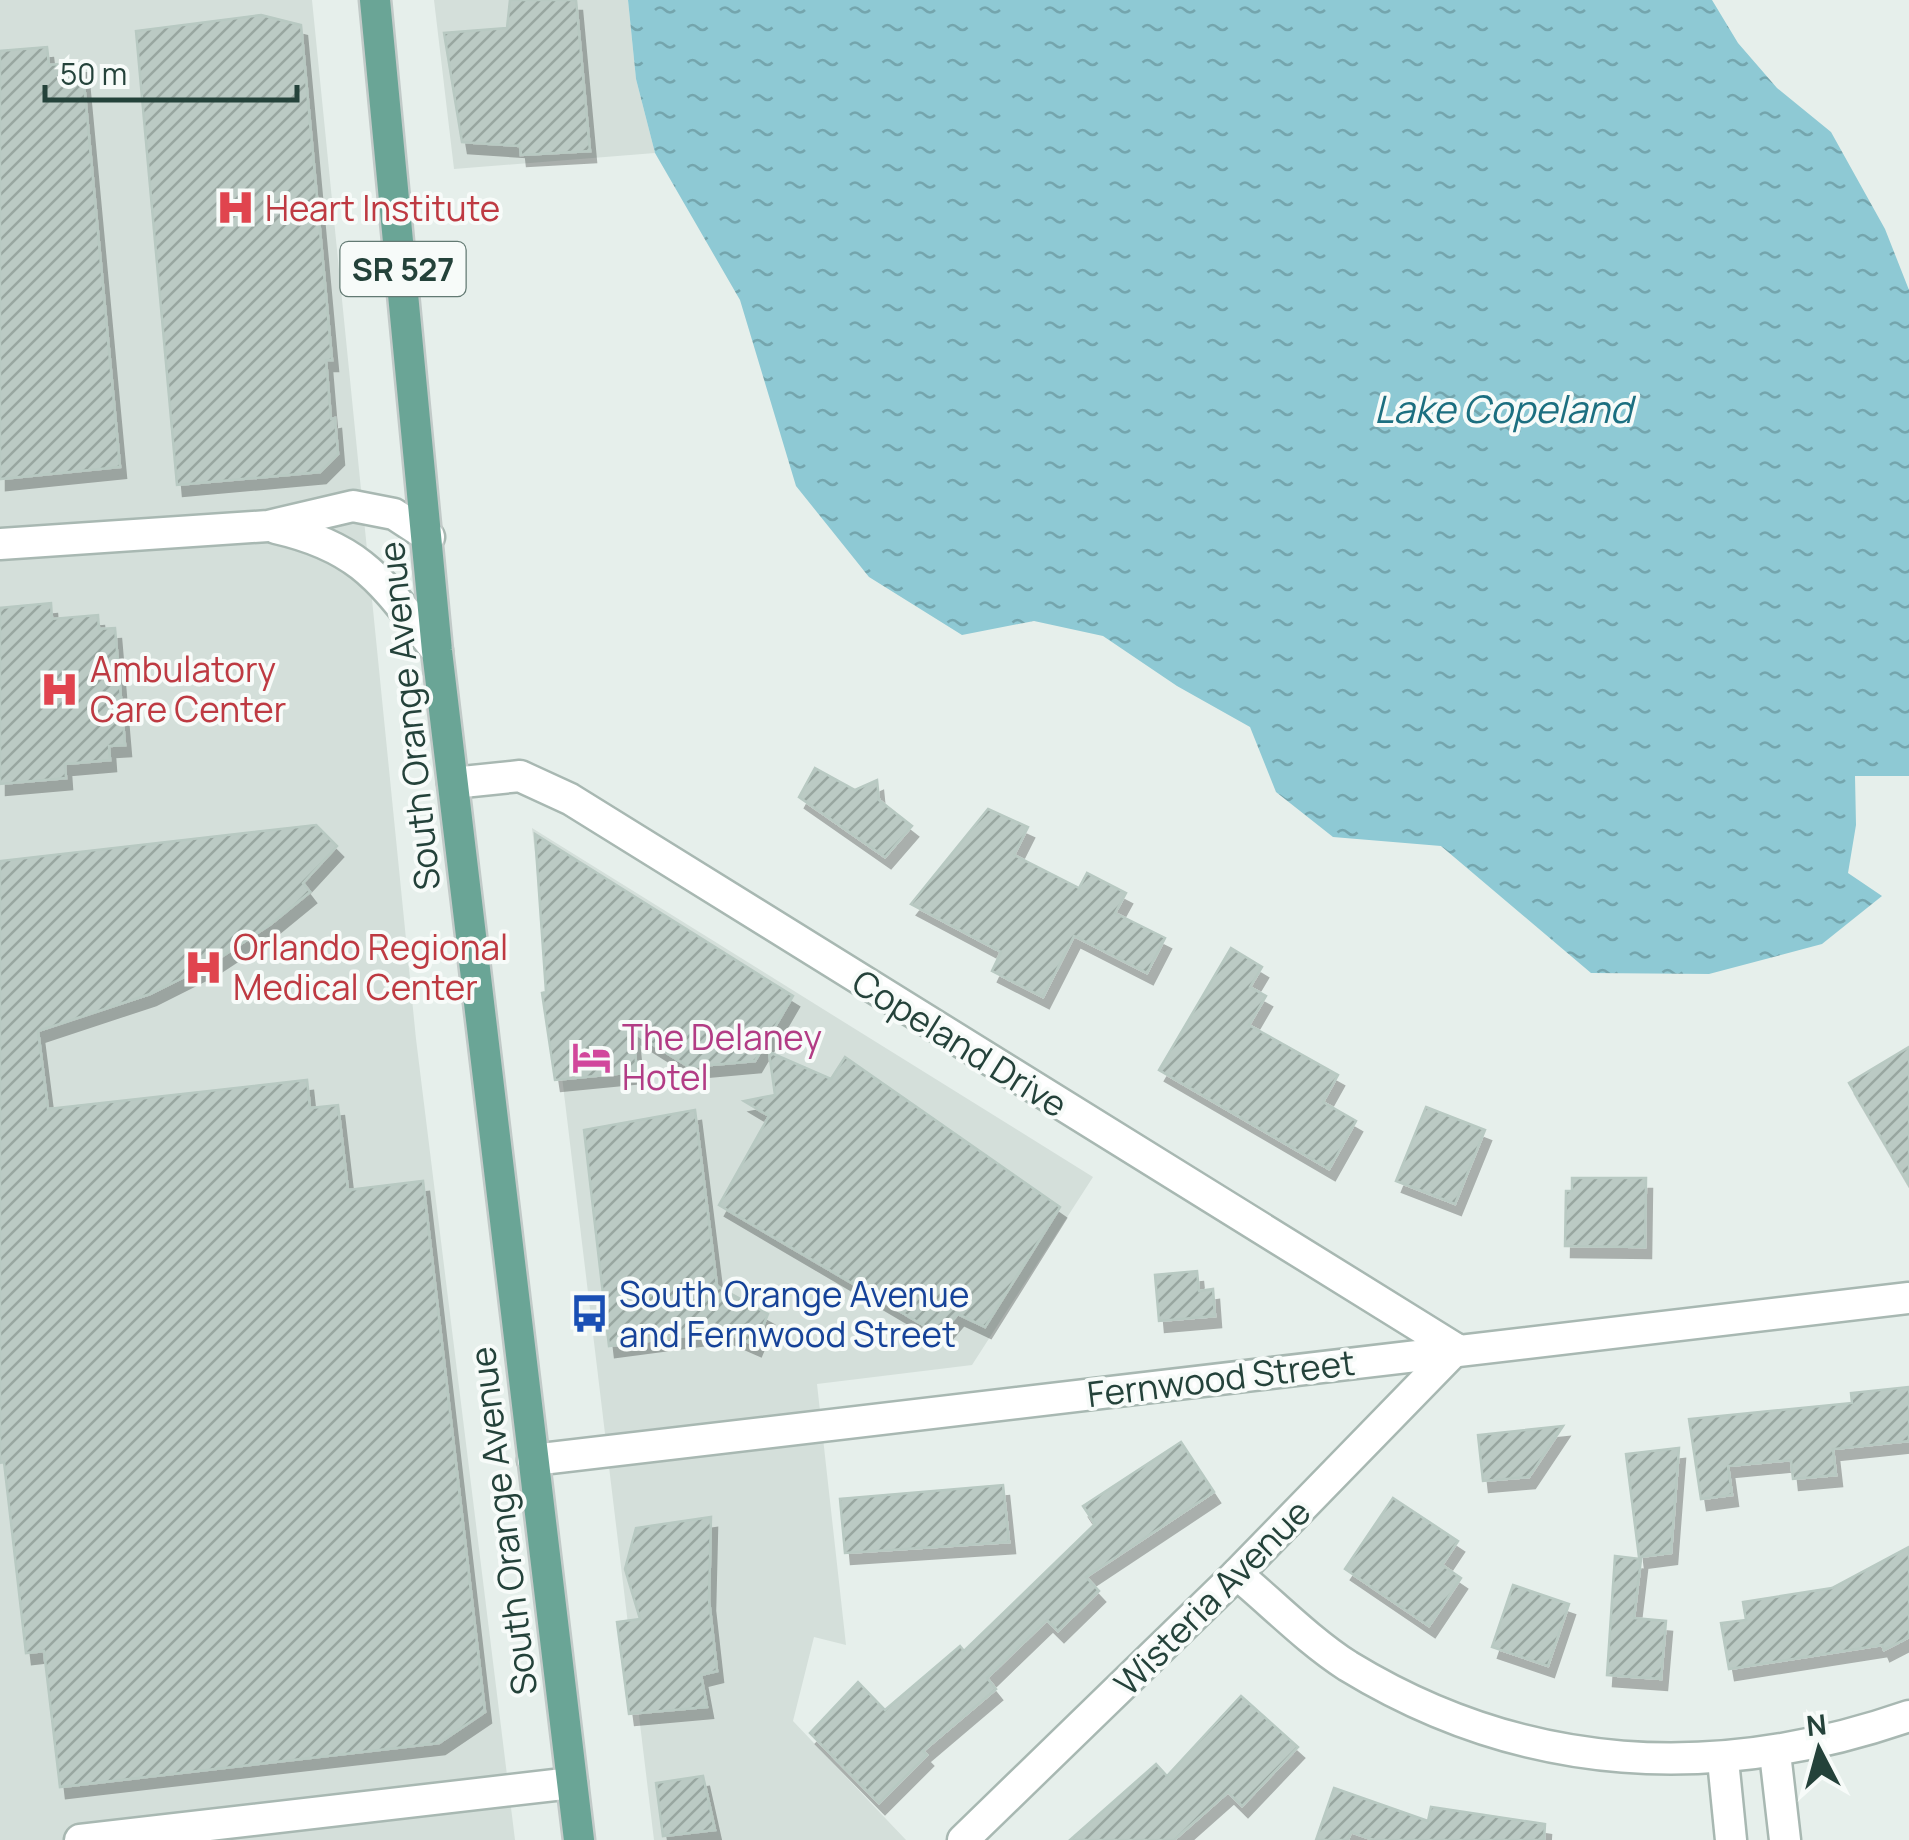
<svg xmlns="http://www.w3.org/2000/svg" width="1909" height="1840" font-family="Manrope,sans-serif">
  <style>
    .built { fill: #d4dfda }
    .water { fill: url(#water-ripples) }
    .building { fill: url(#building-hatch); stroke: #b8c9c2; stroke-width: 2.5; filter: url(#shadow) }
    .lines { fill: none; stroke-linecap: round; stroke-linejoin: round }
    .minor-casing { stroke: #a8b8b2; stroke-width: 35 }
    .major-casing { stroke: #c2cac8; stroke-width: 35 }
    .minor { stroke: #fff; stroke-width: 30 }
    .major { stroke: #6aa596; stroke-width: 30 }
    .labels { text-anchor: middle; dominant-baseline: central; stroke-width: 8; stroke-linejoin: round; paint-order: stroke }
    .shield { fill: #f7fbf9; stroke: #637a73; stroke-width: 2.5 }
    .shield-label { font-size: 32px; font-weight: bold; fill: #24423a }
    .health-label { font-size: 35px; fill: #be3a42; stroke: #f7fbf9; text-anchor: start }
    .street-label { font-size: 35px; fill: #24423a; stroke: #f7fbf9 }
    .hotel-label { font-size: 35px; fill: #b23c85; stroke: #f7fbf9; text-anchor: start }
    .transit-label { font-size: 35px; fill: #164399; stroke: #f7fbf9; text-anchor: start }
    .water-label { font-size: 38px; font-style: italic; fill: #1c6f80; stroke: #f7fbf9 }
  </style>
  <defs>
    <pattern id="water-ripples" width="26" height="14" patternUnits="userSpaceOnUse" patternTransform="scale(2.5)"><rect width="26" height="14" fill="#8ec9d4"/><path d="M2 4q2-2 4 0t4 0M15 11q2-2 4 0t4 0" fill="none" stroke="#74a5ad"/></pattern>
    <pattern id="building-hatch" width="6" height="6" patternUnits="userSpaceOnUse" patternTransform="scale(2.5)"><rect width="6" height="6" fill="#bbcac4"/><path d="M-1 1l2-2M0 6l6-6M5 7l2-2" fill="none" stroke="#98a6a0"/></pattern>
    <filter id="shadow"><feDropShadow dx="6" dy="11" stdDeviation="0" flood-color="#0004"/></filter>
  </defs>
  <rect width="100%" height="100%" fill="#e6efeb"/>
  <g class="built">
    <path d="M 0,0 L 312,0 L 416,1039 L 515,1840 L 0,1840 Z"/>
    <path d="M 434,0 L 628,0 L 636,79 L 655,153 L 454,169 Z"/>
    <path d="M 532,828 L 1093,1177 L 972,1365 L 817,1384 L 846,1645 L 814,1637 L 793,1721 L 906,1840 L 654,1840 Z"/>
  </g>
  <path class="water" d="M 628,0 L 1712,0 L 1738,43 L 1777,88 L 1831,132 L 1885,229 L 1909,290 L 1909,776 L 1855,776 L 1856,825 L 1848,873 L 1882,896 L 1822,944 L 1709,974 L 1591,973 L 1441,846 L 1333,837 L 1276,792 L 1250,727 L 1177,686 L 1103,636 L 1034,621 L 962,635 L 869,577 L 796,486 L 740,300 L 655,153 L 636,79 Z"/>
  <g class="building">
    <path d="M 510,0 L 576,0 L 590,151 L 521,155 L 520,146 L 462,142 L 444,33 L 507,28 Z"/>
    <path d="M 261,15 L 301,25 L 332,360 L 326,360 L 331,419 L 335,418 L 338,454 L 320,472 L 177,485 L 136,31 Z"/>
    <path d="M 47,47 L 49,65 L 82,62 L 120,467 L 0,479 L 0,51 Z"/>
    <path d="M 51,603 L 52,619 L 98,615 L 99,629 L 115,628 L 125,745 L 109,746 L 110,760 L 65,764 L 66,778 L 0,784 L 0,608 Z"/>
    <path d="M 815,768 L 855,790 L 877,780 L 879,800 L 912,826 L 885,857 L 799,797 Z"/>
    <path d="M 988,809 L 1028,827 L 1014,855 L 1079,888 L 1087,873 L 1126,893 L 1115,913 L 1165,938 L 1147,973 L 1074,936 L 1043,997 L 992,971 L 1001,952 L 911,904 Z"/>
    <path d="M 316,825 L 337,846 L 303,883 L 310,892 L 271,924 L 212,963 L 150,994 L 38,1031 L 48,1109 L 307,1080 L 310,1108 L 338,1105 L 348,1190 L 423,1181 L 485,1712 L 439,1743 L 60,1787 L 44,1651 L 26,1653 L 4,1462 L 0,1463 L 0,861 Z"/>
    <path d="M 535,834 L 793,996 L 755,1061 L 689,1067 L 633,1032 L 637,1072 L 555,1080 L 542,993 L 546,992 Z"/>
    <path d="M 1231,948 L 1262,967 L 1250,987 L 1266,996 L 1249,1025 L 1338,1075 L 1323,1102 L 1356,1121 L 1329,1169 L 1159,1070 Z"/>
    <path d="M 1909,1047 L 1909,1185 L 1849,1083 Z"/>
    <path d="M 769,1052 L 831,1079 L 845,1057 L 1060,1207 L 985,1327 L 958,1314 L 940,1335 L 719,1205 L 769,1116 L 744,1101 L 775,1095 Z"/>
    <path d="M 1426,1107 L 1485,1130 L 1455,1204 L 1396,1181 Z"/>
    <path d="M 695,1110 L 717,1286 L 768,1314 L 755,1345 L 723,1331 L 609,1346 L 584,1130 Z"/>
    <path d="M 1572,1178 L 1646,1178 L 1645,1247 L 1565,1246 L 1566,1191 L 1572,1191 Z"/>
    <path d="M 1197,1271 L 1199,1291 L 1213,1289 L 1215,1316 L 1159,1321 L 1155,1275 Z"/>
    <path d="M 1909,1387 L 1909,1441 L 1833,1449 L 1836,1475 L 1793,1479 L 1791,1460 L 1728,1466 L 1732,1495 L 1701,1499 L 1689,1419 L 1852,1403 L 1851,1393 Z"/>
    <path d="M 1563,1426 L 1529,1477 L 1483,1481 L 1478,1435 Z"/>
    <path d="M 1181,1442 L 1214,1492 L 1086,1577 L 1099,1591 L 1058,1631 L 1047,1620 L 987,1678 L 996,1689 L 923,1751 L 927,1755 L 879,1803 L 810,1733 L 858,1682 L 885,1710 L 960,1646 L 964,1651 L 1095,1524 L 1083,1506 Z"/>
    <path d="M 1679,1448 L 1671,1553 L 1639,1557 L 1626,1454 Z"/>
    <path d="M 1003,1485 L 1009,1542 L 845,1553 L 840,1499 Z"/>
    <path d="M 1393,1498 L 1458,1541 L 1442,1565 L 1461,1578 L 1429,1626 L 1345,1569 Z"/>
    <path d="M 711,1517 L 709,1600 L 717,1671 L 701,1675 L 707,1707 L 629,1714 L 617,1622 L 640,1619 L 625,1569 L 636,1528 Z"/>
    <path d="M 1909,1547 L 1909,1637 L 1884,1650 L 1882,1645 L 1729,1669 L 1721,1623 L 1746,1620 L 1743,1602 L 1832,1588 Z"/>
    <path d="M 1615,1556 L 1641,1559 L 1634,1618 L 1666,1621 L 1661,1679 L 1607,1675 Z"/>
    <path d="M 1513,1585 L 1569,1604 L 1548,1666 L 1492,1647 Z"/>
    <path d="M 1241,1696 L 1298,1747 L 1242,1806 L 1228,1792 L 1174,1840 L 1070,1840 L 1156,1764 L 1167,1776 Z"/>
    <path d="M 703,1776 L 715,1830 L 663,1836 L 656,1783 Z"/>
    <path d="M 1334,1788 L 1428,1821 L 1431,1807 L 1545,1824 L 1544,1840 L 1374,1840 L 1351,1832 L 1348,1840 L 1316,1840 Z"/>
  </g>
  <g class="lines">
    <defs>
      <g id="minor">
        <path d="M 276,528 C 364,548 383,584 437,651"/>
        <path d="M 0,544 L 268,526 L 353,506 L 394,514 L 429,537"/>
        <path d="M 453,783 L 520,776 L 570,799 L 1456,1349"/>
        <path d="M 533,1460 L 1909,1298"/>
        <path d="M 1237,1574 C 1273,1604 1309,1641 1348,1666 C 1525,1774 1716,1783 1909,1716"/>
        <path d="M 1775,1753 L 1785,1840"/>
        <path d="M 1723,1760 L 1731,1840"/>
        <path d="M 80,1840 L 572,1783"/>
        <path d="M 963,1840 L 1237,1574 L 1456,1349"/>
      </g>
      <path id="major" d="M 375,0 L 437,651 L 579,1840"/>
    </defs>
    <use href="#minor" class="minor-casing"/>
    <use href="#major" class="major-casing"/>
    <use href="#minor" class="minor"/>
    <use href="#major" class="major"/>
  </g>
  <defs>
    <symbol id="hospital-bare" viewBox="-9 -9 18 18"><path d="M-5-5h3v3.5h4V-5h3V5h-3V1.5h-4V5h-3Z" fill="#e0444e" stroke="#f7fbf9" stroke-width="2.5" paint-order="stroke"/></symbol>
    <symbol id="hotel-bare" viewBox="-9 -9 18 18"><path d="M-6-4.5h1.5V1H6V5H4.5V3h-9V5H-6ZM-4 0a1.8 1.8 0 1 1 3.6 0ZM.5 0V-2.5h3Q6-2.5 6 0Z" fill="#d1479c" stroke="#f7fbf9" stroke-width="2.5" paint-order="stroke"/></symbol>
    <symbol id="bus-bare" viewBox="-9 -9 18 18"><path d="M-5-6H5V4H4V6H2V4H-2V6H-4V4H-5ZM-3.5-4V0h7V-4ZM-3.5 1.2v1.5H-2V1.2ZM2 1.2v1.5H3.5V1.2Z" fill="#1a4fb4" stroke="#f7fbf9" stroke-width="2.5" paint-order="stroke"/></symbol>
  </defs>
  <g fill-rule="evenodd">
    <use href="#hospital-bare" x="208" y="180" width="55" height="55"/>
    <use href="#hospital-bare" x="32" y="662" width="55" height="55"/>
    <use href="#hospital-bare" x="176" y="940" width="55" height="55"/>
    <use href="#hotel-bare" x="564" y="1030" width="55" height="55"/>
    <use href="#bus-bare" x="562" y="1286" width="55" height="55"/>
  </g>
  <g class="labels">
    <rect class="shield" x="340.5" y="242" width="125" height="54" rx="8"/>
    <g class="shield-label">
      <text x="403" y="269">SR 527</text>
    </g>
    <g class="health-label">
      <text x="265" y="208">Heart Institute</text>
      <text x="90" y="669">Ambulatory<tspan x="90" dy="40">Care Center</tspan></text>
      <text x="233" y="947">Orlando Regional<tspan x="233" dy="40">Medical Center</tspan></text>
    </g>
    <g class="street-label">
      <text transform="translate(409 716) rotate(-96)">South Orange Avenue</text>
      <text transform="translate(960 1043) rotate(32)">Copeland Drive</text>
      <text transform="translate(1221 1378) rotate(-7)">Fernwood Street</text>
      <text transform="translate(503 1521) rotate(-97)">South Orange Avenue</text>
      <text transform="translate(1212 1597) rotate(-45)">Wisteria Avenue</text>
    </g>
    <g class="hotel-label">
      <text x="622" y="1037">The Delaney<tspan x="622" dy="40">Hotel</tspan></text>
    </g>
    <g class="transit-label">
      <text x="619" y="1294">South Orange Avenue<tspan x="619" dy="40">and Fernwood Street</tspan></text>
    </g>
    <g class="water-label">
      <text x="1503" y="408">Lake Copeland</text>
    </g>
  </g>
  <g transform="translate(1819 1750) rotate(354)" stroke="#f7fbf9" stroke-width="8" paint-order="stroke">
  <path d="M0-8L18 38L0 25L-18 38Z" fill="#24423a"/>
  <text y="-15" font-size="28" font-weight="bold" text-anchor="middle" fill="#24423a">N</text>
  </g>
  <path d="M45 85v15h252v-15" fill="none" stroke="#24423a" stroke-width="5"/>
  <text x="60" y="85" font-size="30" fill="#24423a" stroke="#f7fbf9" stroke-width="8" paint-order="stroke">50 m</text>
</svg>
